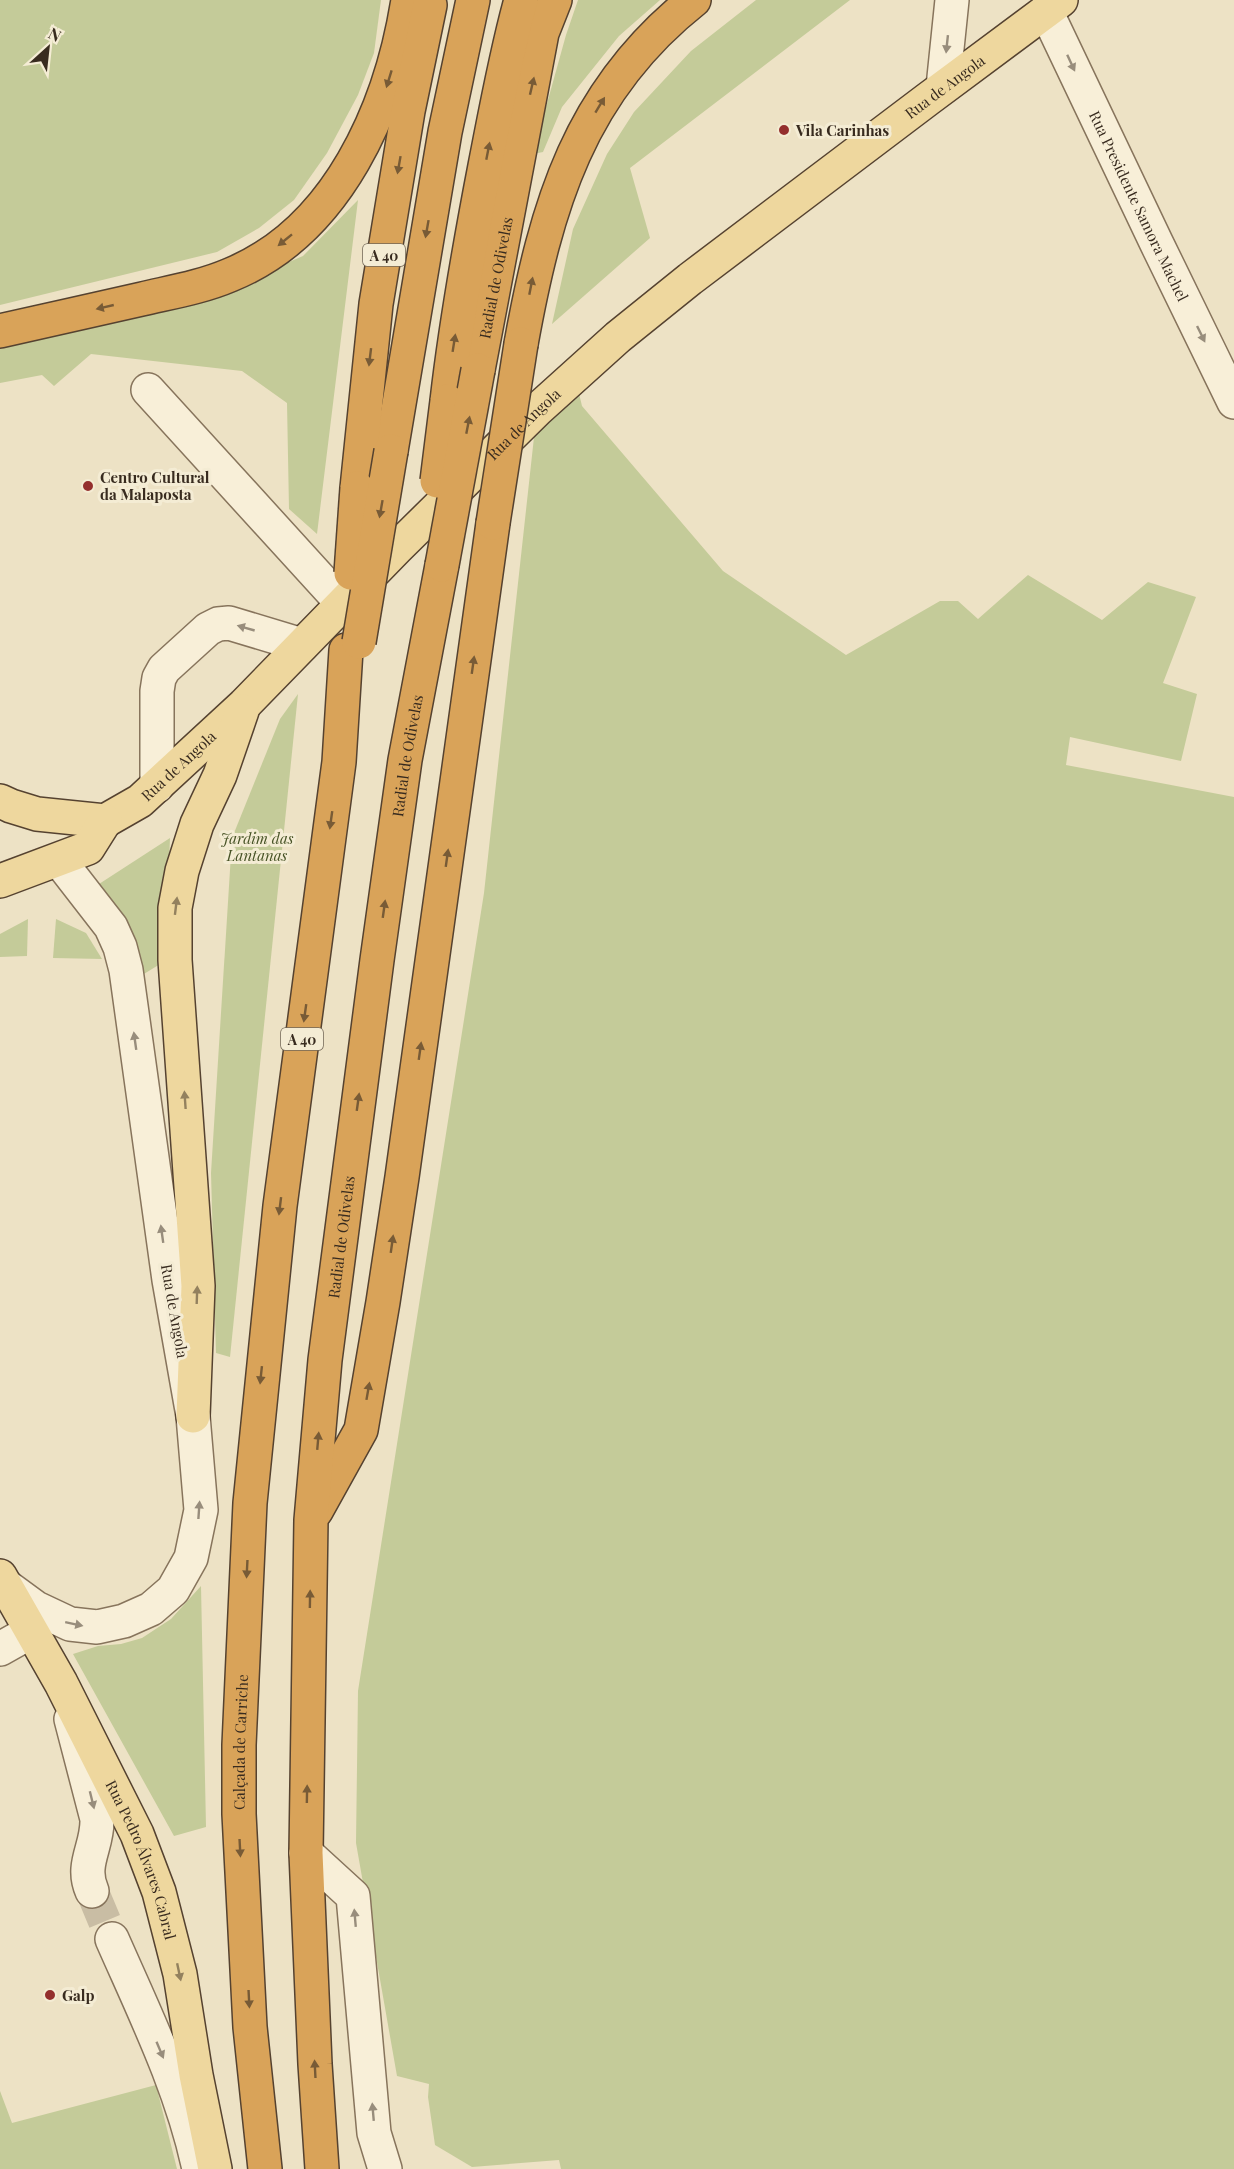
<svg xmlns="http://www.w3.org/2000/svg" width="1234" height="2169" font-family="'Playfair Display',serif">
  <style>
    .green { fill: #c4cb99 }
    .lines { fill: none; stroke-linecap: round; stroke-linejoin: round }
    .minor-tunnel { stroke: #c9bda4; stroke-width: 33; stroke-dasharray: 33 16; stroke-linecap: butt }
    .minor-casing { stroke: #87745c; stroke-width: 36 }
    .major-casing { stroke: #554230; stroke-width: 36 }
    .highway-casing { stroke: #554230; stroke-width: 36 }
    .minor { stroke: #f8efd8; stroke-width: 33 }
    .major { stroke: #eed79e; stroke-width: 33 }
    .highway { stroke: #d9a359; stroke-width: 33 }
    .highway-bridge-casing { stroke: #554230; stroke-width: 36; stroke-linecap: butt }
    .highway-bridge { stroke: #d9a359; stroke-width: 33 }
    .oneway { fill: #988d7c }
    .oneway2 { fill: #785b36 }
    .oneway3 { fill: #93815e }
    .poi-dot { fill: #942f2d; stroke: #f4ecd4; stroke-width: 2 }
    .labels { text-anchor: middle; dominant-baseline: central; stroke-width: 6; stroke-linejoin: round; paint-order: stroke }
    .shield { fill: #f4ecd4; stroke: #706555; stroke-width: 1.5 }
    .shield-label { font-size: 14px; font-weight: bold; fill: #382b1f }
    .street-label { font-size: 15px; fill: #382b1f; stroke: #f4ecd4 }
    .poi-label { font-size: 15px; font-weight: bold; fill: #382b1f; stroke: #f4ecd4; text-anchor: start }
    .park-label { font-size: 15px; font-style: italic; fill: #475326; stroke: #f4ecd4 }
  </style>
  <rect width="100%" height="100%" fill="#ede2c5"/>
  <g class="green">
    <path d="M 0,0 L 381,0 L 374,53 L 358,95 L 327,153 L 294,200 L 259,228 L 217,252 L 0,305 Z"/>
    <path d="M 578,0 L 660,0 L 619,36 L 562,107 L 543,152 L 533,154 L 566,35 Z"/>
    <path d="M 756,0 L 850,0 L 630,168 L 650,238 L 552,324 L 573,229 L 607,154 L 634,112 L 691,51 Z"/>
    <path d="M 358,200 L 317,534 L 289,509 L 287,403 L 242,371 L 91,354 L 54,386 L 42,375 L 0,383 L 0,346 L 224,290 L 303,256 Z"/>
    <path d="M 575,377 L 582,406 L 723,571 L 846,655 L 940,601 L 958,601 L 978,619 L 1028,575 L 1102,620 L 1148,582 L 1196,597 L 1163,683 L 1197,694 L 1181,761 L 1070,737 L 1066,765 L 1234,797 L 1234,2169 L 561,2169 L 559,2160 L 472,2167 L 435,2145 L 428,2097 L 429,2084 L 397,2076 L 356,1843 L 358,1691 L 484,893 L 537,410 Z"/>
    <path d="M 298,694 L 230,1357 L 216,1353 L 211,1173 L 232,838 L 280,719 Z"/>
    <path d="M 170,838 L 165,961 L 139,977 L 134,938 L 99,884 Z"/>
    <path d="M 28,919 L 27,956 L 0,957 L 0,934 Z"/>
    <path d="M 56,919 L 86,933 L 102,959 L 53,958 Z"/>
    <path d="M 201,1586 L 206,1827 L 174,1836 L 73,1654 L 98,1646 L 121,1644 L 142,1638 L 171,1619 Z"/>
    <path d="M 156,2085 L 177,2169 L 0,2169 L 0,2091 L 12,2123 Z"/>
  </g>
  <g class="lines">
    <path class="minor-tunnel" d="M 92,1891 L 112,1939"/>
    <defs>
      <g id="minor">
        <path id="s1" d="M 1046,11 L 1156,242 L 1234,402"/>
        <path d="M 943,87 L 952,0"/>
        <path d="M 148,390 L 343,604"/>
        <path d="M 157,786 L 157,691 L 159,678 L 164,669 L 208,629 L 218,624 L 229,623 L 302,645"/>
        <path d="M 6,1586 L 36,1608 L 70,1624 L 97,1627 L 124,1621 L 151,1609 L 173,1590 L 191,1558 L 201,1510 L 193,1416 L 169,1280 L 126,970 L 120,947 L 111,927 L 59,860"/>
        <path d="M 0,1649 L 32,1631"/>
        <path d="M 71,1719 L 97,1819 C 98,1847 80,1864 92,1891"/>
        <path d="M 306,1853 L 353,1896 L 374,2133 L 385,2169"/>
        <path d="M 112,1939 C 145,2014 182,2089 199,2169"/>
      </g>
      <g id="major">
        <path id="s2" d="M 0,801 L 11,806 L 37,814 L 105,821 L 140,801 L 244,705 L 397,548 L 537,410 L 618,337 L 690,279 L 928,99 L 1061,0"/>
        <path d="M 0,881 L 88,848 L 105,821"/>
        <path d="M 193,1416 L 198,1286 L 175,960 L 175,908 L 182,871 L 197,824 L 220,775 L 242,711"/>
        <path id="s3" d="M 0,1576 L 61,1683 L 137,1834 L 159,1892 L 180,1974 L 196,2075 L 215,2169"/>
      </g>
      <g id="highway">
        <path d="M 0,331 C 47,320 95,310 142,299 C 172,292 202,287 230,275 C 338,231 391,108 408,0"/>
        <path d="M 521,344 C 546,206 579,91 694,0"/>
        <path id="s4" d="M 478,370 L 542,33 L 555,0"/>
        <path d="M 447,401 C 456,322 470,244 485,166 C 496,110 506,54 521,0"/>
        <path d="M 391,451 L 445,132 L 473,0"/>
        <path d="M 357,488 L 376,304 L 408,111 L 430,5"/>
        <path d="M 316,1511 L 361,1430 L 383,1302 L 402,1177 L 493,523"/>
        <path id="s5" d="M 265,2169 L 250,2027 L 239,1814 L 239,1745 L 250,1503 L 280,1206 L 339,762 L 346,650"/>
        <path id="s6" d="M 322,2169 L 315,2064 L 306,1853 L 311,1520 L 325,1360 L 377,960 L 405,760 L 442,565"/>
      </g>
    </defs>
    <use href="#minor" class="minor-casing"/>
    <use href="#major" class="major-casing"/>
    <use href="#highway" class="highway-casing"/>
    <use href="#minor" class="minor"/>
    <use href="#major" class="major"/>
    <use href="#highway" class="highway"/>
    <defs>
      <g id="highway-bridge">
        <path d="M 437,481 L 447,401"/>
        <path d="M 493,523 L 521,344"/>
        <path d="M 442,565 L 478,370"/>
        <path d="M 351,573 L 357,488"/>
        <path d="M 359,642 L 391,451"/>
      </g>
    </defs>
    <use href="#highway-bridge" class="highway-bridge-casing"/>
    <use href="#highway-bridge" class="highway-bridge"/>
  </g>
  <defs><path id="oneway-solid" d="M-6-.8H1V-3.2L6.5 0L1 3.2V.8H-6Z" transform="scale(1.5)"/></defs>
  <g class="oneway">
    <use href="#oneway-solid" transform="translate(947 44) rotate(96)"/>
    <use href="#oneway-solid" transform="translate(1071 63) rotate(65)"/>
    <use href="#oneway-solid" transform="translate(1201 334) rotate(64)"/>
    <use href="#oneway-solid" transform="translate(246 628) rotate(-164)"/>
    <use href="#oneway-solid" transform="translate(135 1041) rotate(-98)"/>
    <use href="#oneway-solid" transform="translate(162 1234) rotate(-98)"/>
    <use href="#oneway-solid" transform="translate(199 1510) rotate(-86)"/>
    <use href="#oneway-solid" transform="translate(74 1624) rotate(12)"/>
    <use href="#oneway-solid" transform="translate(92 1800) rotate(76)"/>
    <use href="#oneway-solid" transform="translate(355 1918) rotate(-95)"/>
    <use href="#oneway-solid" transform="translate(160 2050) rotate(67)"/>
    <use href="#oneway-solid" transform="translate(373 2112) rotate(-95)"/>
  </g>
  <g class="oneway2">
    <use href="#oneway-solid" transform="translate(389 79) rotate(107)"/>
    <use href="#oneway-solid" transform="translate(532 86) rotate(-77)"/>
    <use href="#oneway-solid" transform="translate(600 105) rotate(-59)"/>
    <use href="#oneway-solid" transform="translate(488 151) rotate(-79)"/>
    <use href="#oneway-solid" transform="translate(399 165) rotate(100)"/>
    <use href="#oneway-solid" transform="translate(427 229) rotate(100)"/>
    <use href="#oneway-solid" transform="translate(285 240) rotate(141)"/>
    <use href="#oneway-solid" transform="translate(531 286) rotate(-79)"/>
    <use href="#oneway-solid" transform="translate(105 307) rotate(167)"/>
    <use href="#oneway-solid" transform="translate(454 343) rotate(-81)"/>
    <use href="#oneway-solid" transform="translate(370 357) rotate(97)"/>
    <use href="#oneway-solid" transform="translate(468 425) rotate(-79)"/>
    <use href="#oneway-solid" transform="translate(381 509) rotate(100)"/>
    <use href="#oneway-solid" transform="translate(473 665) rotate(-82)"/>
    <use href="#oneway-solid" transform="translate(331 820) rotate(98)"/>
    <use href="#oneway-solid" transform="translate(447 858) rotate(-82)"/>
    <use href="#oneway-solid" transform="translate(384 909) rotate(-82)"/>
    <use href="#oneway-solid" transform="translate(305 1013) rotate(98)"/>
    <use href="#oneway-solid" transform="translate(420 1051) rotate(-82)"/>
    <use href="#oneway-solid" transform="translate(358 1102) rotate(-82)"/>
    <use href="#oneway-solid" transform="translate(280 1206) rotate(97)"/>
    <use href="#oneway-solid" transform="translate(392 1244) rotate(-82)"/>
    <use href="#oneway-solid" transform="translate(261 1375) rotate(96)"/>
    <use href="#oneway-solid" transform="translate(368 1391) rotate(-80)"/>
    <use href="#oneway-solid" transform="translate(318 1441) rotate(-85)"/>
    <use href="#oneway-solid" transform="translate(247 1569) rotate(93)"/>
    <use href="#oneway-solid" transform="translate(310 1599) rotate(-89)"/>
    <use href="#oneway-solid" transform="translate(307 1794) rotate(-89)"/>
    <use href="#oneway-solid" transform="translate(240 1848) rotate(87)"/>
    <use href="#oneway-solid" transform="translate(249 1999) rotate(87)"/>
    <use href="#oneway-solid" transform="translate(315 2069) rotate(-93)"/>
  </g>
  <g class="oneway3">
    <use href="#oneway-solid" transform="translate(176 906) rotate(-83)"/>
    <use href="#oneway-solid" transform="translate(185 1100) rotate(-94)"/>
    <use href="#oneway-solid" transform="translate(197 1295) rotate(-88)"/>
    <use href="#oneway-solid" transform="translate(179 1972) rotate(78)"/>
  </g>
  <g class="poi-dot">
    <circle cx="784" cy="130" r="6"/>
    <circle cx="88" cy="486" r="6"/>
    <circle cx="50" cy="1995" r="6"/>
  </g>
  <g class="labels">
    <g class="shield">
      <rect x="363" y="244" width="42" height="22" rx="4.5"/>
      <rect x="281" y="1028" width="42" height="22" rx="4.5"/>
    </g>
    <g class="shield-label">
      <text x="384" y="255">A 40</text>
      <text x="302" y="1039">A 40</text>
    </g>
    <g class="street-label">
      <text stroke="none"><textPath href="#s2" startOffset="1226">Rua de Angola</textPath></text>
      <text stroke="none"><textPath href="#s1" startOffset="216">Rua Presidente Samora Machel</textPath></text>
      <text stroke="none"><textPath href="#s4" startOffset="94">Radial de Odivelas</textPath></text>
      <text stroke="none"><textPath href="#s2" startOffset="686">Rua de Angola</textPath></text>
      <text stroke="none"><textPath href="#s6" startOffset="1420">Radial de Odivelas</textPath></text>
      <text stroke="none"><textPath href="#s2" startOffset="200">Rua de Angola</textPath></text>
      <text stroke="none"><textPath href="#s6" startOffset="934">Radial de Odivelas</textPath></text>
      <text transform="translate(175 1311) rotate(80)">Rua de Angola</text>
      <text stroke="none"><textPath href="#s5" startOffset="428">Calçada de Carriche</textPath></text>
      <text stroke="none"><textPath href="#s3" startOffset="318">Rua Pedro Álvares Cabral</textPath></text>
    </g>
    <g class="poi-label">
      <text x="796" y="130">Vila Carinhas</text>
      <text x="100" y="477">Centro Cultural<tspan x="100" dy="17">da Malaposta</tspan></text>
      <text x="62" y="1995">Galp</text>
    </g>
    <g class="park-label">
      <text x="257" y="838">Jardim das<tspan x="257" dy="17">Lantanas</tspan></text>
    </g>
  </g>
  <g transform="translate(48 48) rotate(27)" stroke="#f4ecd4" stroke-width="4.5" paint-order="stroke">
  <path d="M0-4.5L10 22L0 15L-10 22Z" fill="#382b1f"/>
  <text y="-9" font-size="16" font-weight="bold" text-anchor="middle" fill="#382b1f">N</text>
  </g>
</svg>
